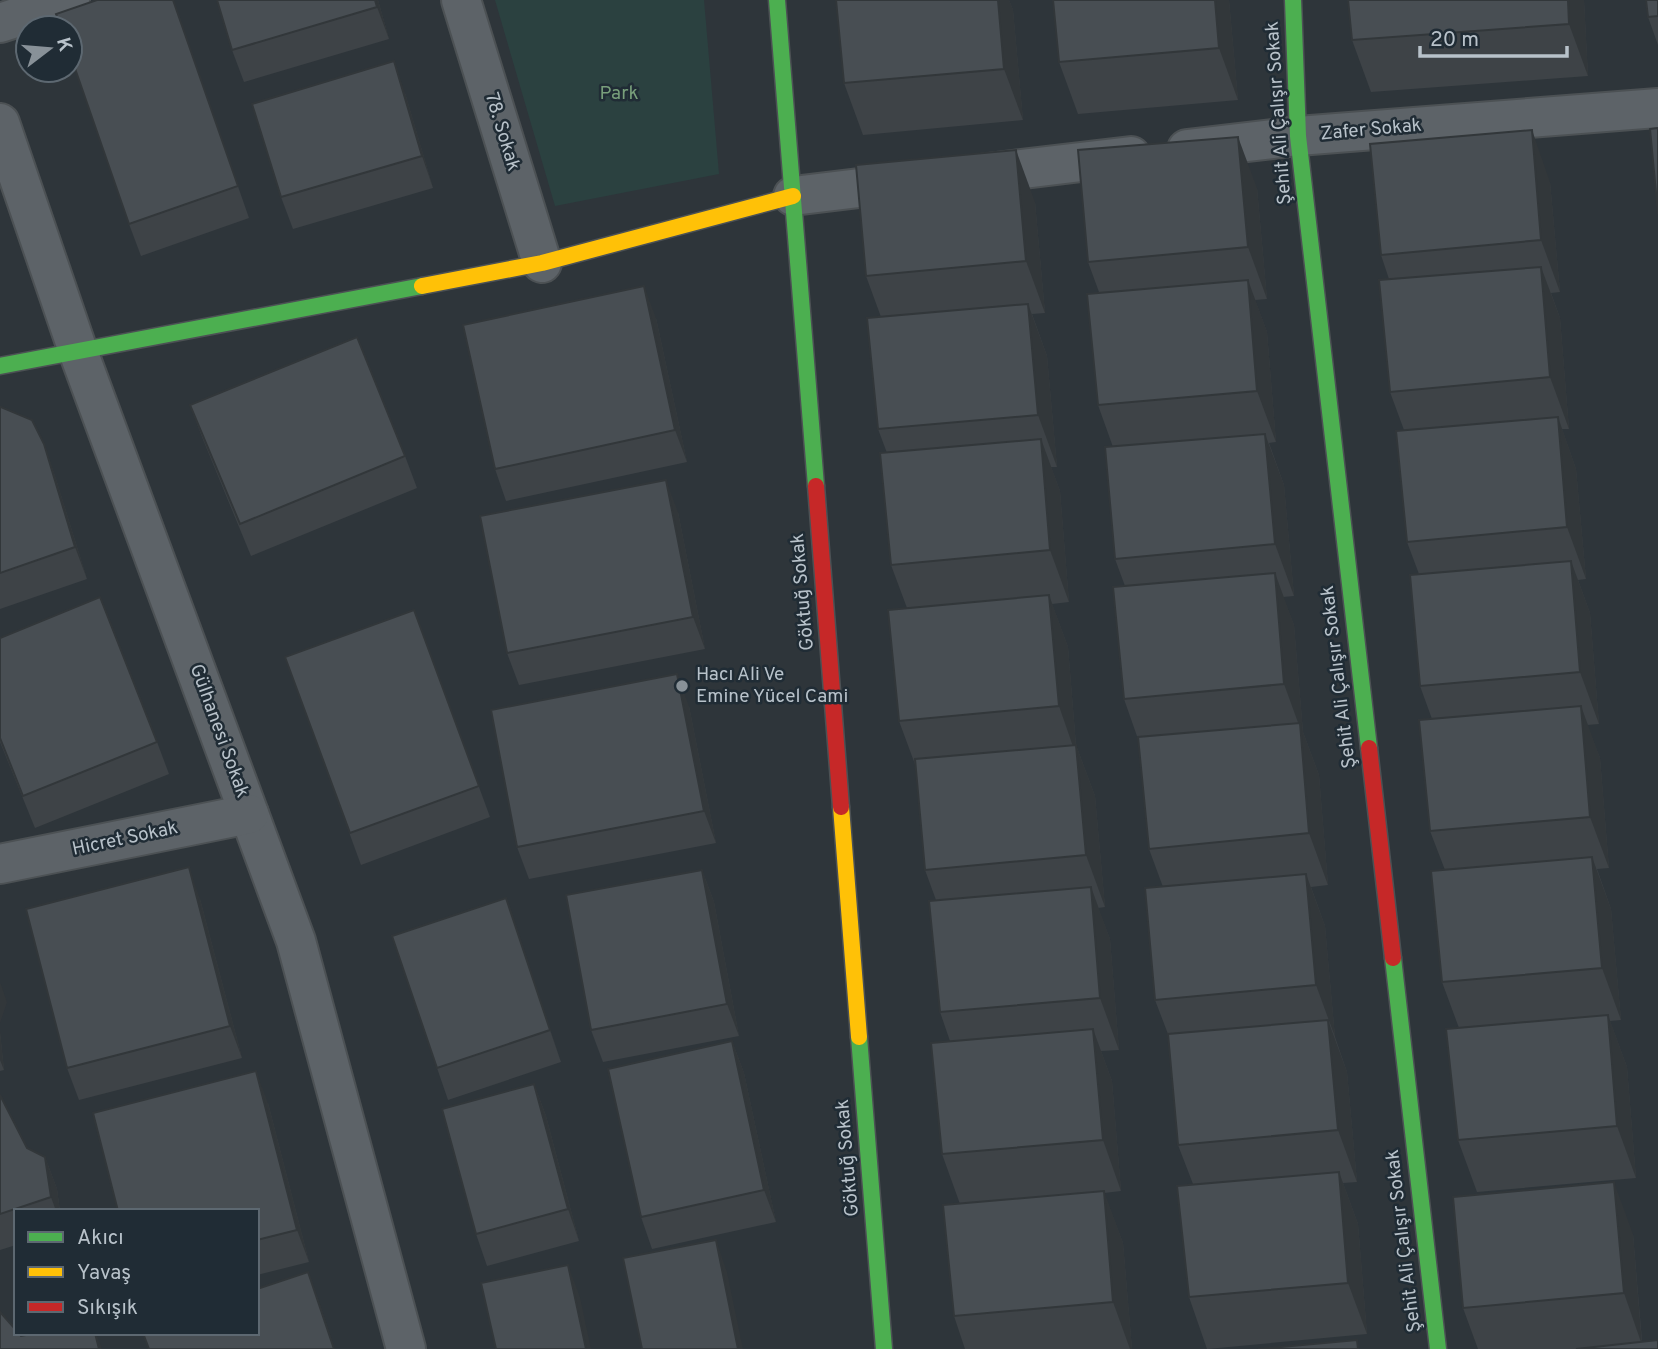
<svg xmlns="http://www.w3.org/2000/svg" width="1658" height="1349" font-family="Overpass,sans-serif">
  <style>
    .green { fill: #2b4140 }
    .lines { fill: none; stroke-linecap: round; stroke-linejoin: round }
    .street-casing { stroke: #4c5154; stroke-width: 42 }
    .fast-casing { stroke: #4c5154; stroke-width: 19 }
    .slow-casing { stroke: #4c5154; stroke-width: 19 }
    .jam-casing { stroke: #4c5154; stroke-width: 19 }
    .street { stroke: #5d6368; stroke-width: 38 }
    .fast { stroke: #4caf50; stroke-width: 16 }
    .slow { stroke: #ffc107; stroke-width: 16 }
    .jam { stroke: #c62828; stroke-width: 16 }
    .wall { fill: #3e4347 }
    .shaded-wall { fill: #32373a }
    .building { fill: #484e53; stroke: #32373a; stroke-width: 2 }
    .poi-dot { fill: #889198; stroke: #202c35; stroke-width: 2.5 }
    .labels { text-anchor: middle; dominant-baseline: central; stroke-width: 5; stroke-linejoin: round; paint-order: stroke }
    .park-label { font-size: 19px; fill: #789f7b; stroke: #202c35 }
    .street-label { font-size: 19px; fill: #b8c2ca; stroke: #202c35 }
    .poi-label { font-size: 19px; fill: #b8c2ca; stroke: #202c35; text-anchor: start }
  </style>
  <rect width="100%" height="100%" fill="#2e353a"/>
  <path class="green" d="M 495,0 L 704,0 L 719,174 L 555,206 Z"/>
  <g class="lines">
    <defs>
      <g id="street">
        <path d="M 461,0 L 542,263"/>
        <path d="M 0,23 L 70,0"/>
        <path d="M 0,123 L 78,351 L 296,941 L 406,1349"/>
        <path d="M 1187,149 L 1298,136 L 1658,108"/>
        <path d="M 972,175 L 1131,156"/>
        <path d="M 793,196 L 909,182"/>
        <path d="M 0,864 L 249,814"/>
      </g>
      <g id="fast">
        <path d="M 777,0 L 816,486"/>
        <path d="M 1293,0 L 1298,136 L 1369,748"/>
        <path d="M 0,366 L 422,286"/>
        <path d="M 1393,958 L 1438,1349"/>
        <path d="M 859,1037 L 884,1349"/>
      </g>
      <g id="slow">
        <path d="M 422,286 L 542,263 L 793,196"/>
        <path d="M 841,807 L 859,1037"/>
      </g>
      <g id="jam">
        <path d="M 816,486 L 841,807"/>
        <path d="M 1369,748 L 1393,958"/>
      </g>
    </defs>
    <use href="#street" class="street-casing"/>
    <use href="#fast" class="fast-casing"/>
    <use href="#slow" class="slow-casing"/>
    <use href="#jam" class="jam-casing"/>
    <use href="#street" class="street"/>
    <use href="#fast" class="fast"/>
    <use href="#slow" class="slow"/>
    <use href="#jam" class="jam"/>
  </g>
  <g class="wall">
    <path d="M 173,0 L 249,218 L 141,256 L 129,224 Z"/>
    <path d="M 217,0 L 378,0 L 389,39 L 244,82 L 232,50 Z"/>
    <path d="M 836,0 L 1009,0 L 1013,10 L 1023,120 L 863,135 L 844,83 Z"/>
    <path d="M 1229,0 L 1238,100 L 1078,114 L 1059,62 Z"/>
    <path d="M 1584,0 L 1588,76 L 1371,92 L 1352,40 Z"/>
    <path d="M 1658,16 L 1658,45 L 1648,17 Z"/>
    <path d="M 405,93 L 433,188 L 293,229 L 281,197 Z"/>
    <path d="M 1550,182 L 1560,292 L 1551,293 L 1560,318 L 1569,429 L 1562,429 L 1576,469 L 1586,579 L 1578,580 L 1590,613 L 1599,724 L 1587,725 L 1600,758 L 1609,868 L 1597,869 L 1611,909 L 1621,1020 L 1610,1021 L 1627,1067 L 1636,1178 L 1477,1192 L 1458,1140 L 1459,1028 L 1442,982 L 1445,870 L 1430,831 L 1432,719 L 1420,686 L 1419,574 L 1407,542 L 1404,430 L 1390,392 L 1389,279 L 1381,255 Z"/>
    <path d="M 1257,188 L 1267,299 L 1255,300 L 1267,332 L 1276,442 L 1269,443 L 1284,485 L 1294,596 L 1283,597 L 1294,625 L 1303,732 L 1319,775 L 1328,885 L 1311,887 L 1325,926 L 1335,1037 L 1347,1072 L 1357,1182 L 1343,1183 L 1358,1224 L 1367,1334 L 1207,1349 L 1189,1297 L 1193,1184 L 1178,1145 L 1168,1034 L 1155,1000 L 1163,887 L 1149,849 L 1138,739 L 1124,699 L 1125,586 L 1115,559 L 1113,447 L 1098,405 L 1099,292 L 1088,262 Z"/>
    <path d="M 1035,202 L 1045,313 L 1032,314 L 1047,356 L 1057,467 L 1051,467 L 1060,491 L 1069,602 L 1052,604 L 1068,647 L 1076,745 L 1095,796 L 1105,907 L 1098,908 L 1110,939 L 1119,1050 L 1101,1051 L 1112,1081 L 1121,1191 L 1104,1193 L 1123,1243 L 1132,1349 L 965,1349 L 954,1316 L 960,1204 L 942,1154 L 950,1041 L 940,1012 L 936,900 L 925,870 L 916,767 L 899,721 L 907,608 L 891,565 L 887,453 L 878,429 L 881,317 L 866,276 Z"/>
    <path d="M 656,318 L 687,462 L 506,501 L 495,469 Z"/>
    <path d="M 190,405 L 405,456 L 417,488 L 251,556 L 202,437 Z"/>
    <path d="M 0,407 L 44,444 L 55,476 L 87,579 L 0,609 Z"/>
    <path d="M 678,512 L 705,649 L 519,685 L 507,653 Z"/>
    <path d="M 414,610 L 490,817 L 361,865 L 285,657 Z"/>
    <path d="M 0,638 L 157,742 L 169,774 L 35,828 L 0,742 Z"/>
    <path d="M 689,706 L 716,843 L 529,879 L 517,847 Z"/>
    <path d="M 702,870 L 714,902 L 739,1036 L 603,1062 L 591,1030 Z"/>
    <path d="M 506,898 L 561,1062 L 448,1100 L 437,1068 Z"/>
    <path d="M 200,899 L 242,1058 L 79,1100 L 67,1068 Z"/>
    <path d="M 0,1032 L 4,1070 L 0,1071 Z"/>
    <path d="M 732,1041 L 744,1073 L 776,1222 L 652,1249 L 641,1217 Z"/>
    <path d="M 534,1084 L 546,1116 L 579,1241 L 487,1266 L 476,1234 Z"/>
    <path d="M 0,1095 L 27,1148 L 45,1157 L 57,1189 L 60,1211 L 16,1211 L 16,1245 L 0,1250 Z"/>
    <path d="M 268,1103 L 309,1262 L 257,1275 L 257,1211 Z"/>
    <path d="M 1633,1234 L 1642,1341 L 1658,1349 L 1478,1349 L 1463,1308 Z"/>
  </g>
  <g class="shaded-wall">
    <path d="M 375,0 L 378,0 L 389,39 L 377,7 Z"/>
    <path d="M 998,0 L 1009,0 L 1013,10 L 1023,120 L 1004,69 Z"/>
    <path d="M 1215,0 L 1229,0 L 1238,100 L 1219,48 Z"/>
    <path d="M 1568,0 L 1584,0 L 1588,76 L 1569,24 Z"/>
    <path d="M 394,61 L 405,93 L 433,188 L 422,156 Z"/>
    <path d="M 1532,130 L 1550,182 L 1560,292 L 1541,240 Z"/>
    <path d="M 1238,137 L 1257,188 L 1267,299 L 1248,247 Z"/>
    <path d="M 1016,150 L 1035,202 L 1045,313 L 1026,261 Z"/>
    <path d="M 1541,267 L 1560,318 L 1569,429 L 1550,377 Z"/>
    <path d="M 1248,280 L 1267,332 L 1276,442 L 1257,391 Z"/>
    <path d="M 644,286 L 656,318 L 687,462 L 675,430 Z"/>
    <path d="M 1028,304 L 1047,356 L 1057,467 L 1038,415 Z"/>
    <path d="M 1558,417 L 1576,469 L 1586,579 L 1567,527 Z"/>
    <path d="M 1265,434 L 1284,485 L 1294,596 L 1275,544 Z"/>
    <path d="M 1041,439 L 1060,491 L 1069,602 L 1050,550 Z"/>
    <path d="M 44,444 L 55,476 L 87,579 L 75,547 Z"/>
    <path d="M 666,480 L 678,512 L 705,649 L 693,617 Z"/>
    <path d="M 1571,561 L 1590,613 L 1599,724 L 1580,672 Z"/>
    <path d="M 1275,573 L 1294,625 L 1303,732 L 1319,775 L 1328,885 L 1309,833 L 1300,728 L 1284,684 Z"/>
    <path d="M 1049,595 L 1068,647 L 1077,758 L 1059,706 Z"/>
    <path d="M 677,674 L 689,706 L 716,843 L 704,811 Z"/>
    <path d="M 1581,706 L 1600,758 L 1609,868 L 1590,817 Z"/>
    <path d="M 1076,745 L 1095,796 L 1105,907 L 1086,855 Z"/>
    <path d="M 1592,857 L 1611,909 L 1621,1020 L 1602,968 Z"/>
    <path d="M 189,867 L 200,899 L 242,1058 L 230,1026 Z"/>
    <path d="M 702,870 L 714,902 L 739,1036 L 727,1004 Z"/>
    <path d="M 1306,874 L 1325,926 L 1335,1037 L 1316,985 Z"/>
    <path d="M 1091,887 L 1110,939 L 1119,1050 L 1100,998 Z"/>
    <path d="M 506,898 L 517,930 L 561,1062 L 550,1030 Z"/>
    <path d="M 0,982 L 7,1002 L 0,1023 Z"/>
    <path d="M 1608,1015 L 1627,1067 L 1636,1178 L 1617,1126 Z"/>
    <path d="M 1328,1020 L 1347,1072 L 1357,1182 L 1338,1130 Z"/>
    <path d="M 1093,1029 L 1112,1081 L 1121,1191 L 1103,1140 Z"/>
    <path d="M 0,1032 L 4,1070 L 0,1060 Z"/>
    <path d="M 732,1041 L 744,1073 L 776,1222 L 764,1190 Z"/>
    <path d="M 256,1071 L 268,1103 L 309,1262 L 297,1230 Z"/>
    <path d="M 534,1084 L 546,1116 L 579,1241 L 568,1209 Z"/>
    <path d="M 45,1157 L 57,1189 L 60,1211 L 56,1211 L 51,1197 Z"/>
    <path d="M 1339,1172 L 1358,1224 L 1367,1334 L 1348,1283 Z"/>
    <path d="M 1614,1182 L 1633,1234 L 1642,1345 L 1624,1293 Z"/>
    <path d="M 1104,1191 L 1123,1243 L 1132,1349 L 1130,1349 L 1113,1302 Z"/>
    <path d="M 716,1240 L 727,1272 L 743,1349 L 738,1349 Z"/>
    <path d="M 568,1265 L 580,1297 L 591,1349 L 586,1349 Z"/>
    <path d="M 308,1272 L 320,1304 L 335,1349 L 334,1349 Z"/>
    <path d="M 95,1333 L 96,1333 L 102,1349 L 99,1349 Z"/>
  </g>
  <g class="building">
    <path d="M 97,0 L 173,0 L 238,186 L 129,224 L 70,54 L 70,28 L 61,28 L 56,14 Z"/>
    <path d="M 217,0 L 375,0 L 377,7 L 232,50 Z"/>
    <path d="M 836,0 L 998,0 L 1004,69 L 844,83 Z"/>
    <path d="M 1053,0 L 1215,0 L 1219,48 L 1059,62 Z"/>
    <path d="M 1348,0 L 1568,0 L 1569,24 L 1352,40 Z"/>
    <path d="M 1646,0 L 1658,0 L 1658,16 L 1648,17 Z"/>
    <path d="M 394,61 L 422,156 L 281,197 L 252,104 Z"/>
    <path d="M 1658,128 L 1658,214 L 1650,129 Z"/>
    <path d="M 1532,130 L 1541,240 L 1381,255 L 1370,144 Z"/>
    <path d="M 1238,137 L 1248,247 L 1088,262 L 1078,150 Z"/>
    <path d="M 1016,150 L 1026,261 L 866,276 L 856,165 Z"/>
    <path d="M 1541,267 L 1550,377 L 1390,392 L 1379,280 Z"/>
    <path d="M 1248,280 L 1257,391 L 1098,405 L 1087,294 Z"/>
    <path d="M 644,286 L 675,430 L 495,469 L 463,325 Z"/>
    <path d="M 1028,304 L 1038,415 L 878,429 L 867,318 Z"/>
    <path d="M 357,337 L 405,456 L 240,524 L 190,405 Z"/>
    <path d="M 0,407 L 1,407 L 32,420 L 44,444 L 75,547 L 0,573 Z"/>
    <path d="M 1558,417 L 1567,527 L 1407,542 L 1396,431 Z"/>
    <path d="M 1265,434 L 1275,544 L 1115,559 L 1105,447 Z"/>
    <path d="M 1041,439 L 1050,550 L 891,565 L 880,453 Z"/>
    <path d="M 666,480 L 693,617 L 507,653 L 480,516 Z"/>
    <path d="M 1571,561 L 1580,672 L 1420,686 L 1410,575 Z"/>
    <path d="M 1275,573 L 1284,684 L 1124,699 L 1113,587 Z"/>
    <path d="M 1049,595 L 1059,706 L 899,721 L 888,610 Z"/>
    <path d="M 100,597 L 157,742 L 23,796 L 0,738 L 0,638 Z"/>
    <path d="M 414,610 L 479,786 L 350,833 L 285,657 Z"/>
    <path d="M 677,674 L 704,811 L 517,847 L 491,710 Z"/>
    <path d="M 1581,706 L 1590,817 L 1430,831 L 1419,720 Z"/>
    <path d="M 1300,723 L 1309,833 L 1149,849 L 1138,737 Z"/>
    <path d="M 1076,745 L 1086,855 L 925,870 L 915,759 Z"/>
    <path d="M 1592,857 L 1602,968 L 1442,982 L 1431,871 Z"/>
    <path d="M 189,867 L 230,1026 L 67,1068 L 26,909 Z"/>
    <path d="M 702,870 L 727,1004 L 591,1030 L 566,895 Z"/>
    <path d="M 1306,874 L 1316,985 L 1155,1000 L 1145,888 Z"/>
    <path d="M 1091,887 L 1100,998 L 940,1012 L 929,901 Z"/>
    <path d="M 506,898 L 550,1030 L 437,1068 L 392,936 Z"/>
    <path d="M 1608,1015 L 1617,1126 L 1458,1140 L 1446,1029 Z"/>
    <path d="M 1328,1020 L 1338,1130 L 1178,1145 L 1168,1034 Z"/>
    <path d="M 1093,1029 L 1103,1140 L 942,1154 L 931,1043 Z"/>
    <path d="M 732,1041 L 764,1190 L 641,1217 L 608,1069 Z"/>
    <path d="M 256,1071 L 297,1230 L 257,1240 L 257,1211 L 118,1211 L 93,1113 Z"/>
    <path d="M 534,1084 L 568,1209 L 476,1234 L 442,1109 Z"/>
    <path d="M 0,1095 L 27,1148 L 45,1157 L 51,1197 L 0,1214 Z"/>
    <path d="M 1339,1172 L 1348,1283 L 1189,1297 L 1177,1186 Z"/>
    <path d="M 1614,1182 L 1624,1293 L 1463,1308 L 1453,1197 Z"/>
    <path d="M 1104,1191 L 1113,1302 L 954,1316 L 943,1205 Z"/>
    <path d="M 716,1240 L 738,1349 L 642,1349 L 623,1258 Z"/>
    <path d="M 568,1265 L 586,1349 L 496,1349 L 481,1283 Z"/>
    <path d="M 308,1272 L 334,1349 L 149,1349 L 143,1333 L 257,1333 L 257,1289 Z"/>
    <path d="M 0,1312 L 16,1330 L 16,1333 L 19,1333 L 21,1336 L 37,1333 L 95,1333 L 99,1349 L 0,1349 Z"/>
    <path d="M 1357,1340 L 1358,1349 L 1258,1349 Z"/>
    <path d="M 1658,1340 L 1658,1349 L 1576,1349 Z"/>
  </g>
  <circle class="poi-dot" cx="682" cy="686" r="7"/>
  <g class="labels">
    <g class="park-label">
      <text x="619" y="94">Park</text>
    </g>
    <g class="street-label">
      <text transform="translate(1279 113) rotate(-94)">Şehit Ali Çalışır Sokak</text>
      <text transform="translate(1371 130) rotate(-5)">Zafer Sokak</text>
      <text transform="translate(502 132) rotate(73)">78. Sokak</text>
      <text transform="translate(803 592) rotate(-95)">Göktuğ Sokak</text>
      <text transform="translate(1339 677) rotate(-97)">Şehit Ali Çalışır Sokak</text>
      <text transform="translate(219 731) rotate(70)">Gülhanesi Sokak</text>
      <text transform="translate(125 839) rotate(-12)">Hicret Sokak</text>
      <text transform="translate(848 1158) rotate(-95)">Göktuğ Sokak</text>
      <text transform="translate(1404 1241) rotate(-97)">Şehit Ali Çalışır Sokak</text>
    </g>
    <g class="poi-label">
      <text x="696" y="675">Hacı Ali Ve<tspan x="696" dy="22">Emine Yücel Cami</tspan></text>
    </g>
  </g>
  <rect x="14" y="1209" width="245" height="126" fill="#202c35" stroke="#5d6871" stroke-width="2"/>
  <rect x="28" y="1232" width="35" height="10" fill="#4caf50" stroke="#5d6871" stroke-width="2"/>
  <text x="77" y="1244" font-size="21" fill="#b8c2ca">Akıcı</text>
  <rect x="28" y="1267" width="35" height="10" fill="#ffc107" stroke="#5d6871" stroke-width="2"/>
  <text x="77" y="1279" font-size="21" fill="#b8c2ca">Yavaş</text>
  <rect x="28" y="1302" width="35" height="10" fill="#c62828" stroke="#5d6871" stroke-width="2"/>
  <text x="77" y="1314" font-size="21" fill="#b8c2ca">Sıkışık</text>
  <g transform="translate(49 49) rotate(74)"><circle r="33" fill="#202c35" stroke="#5d6871" stroke-width="2"/>
  <path d="M0-5L12 26L0 18L-12 26Z" fill="#889198"/>
  <text y="-10" font-size="19" font-weight="bold" text-anchor="middle" fill="#b8c2ca">K</text>
  </g>
  <path d="M1420 46v10h147v-10" fill="none" stroke="#b8c2ca" stroke-width="3.5"/>
  <text x="1430" y="46" font-size="21" fill="#b8c2ca" stroke="#202c35" stroke-width="5" paint-order="stroke">20 m</text>
</svg>
